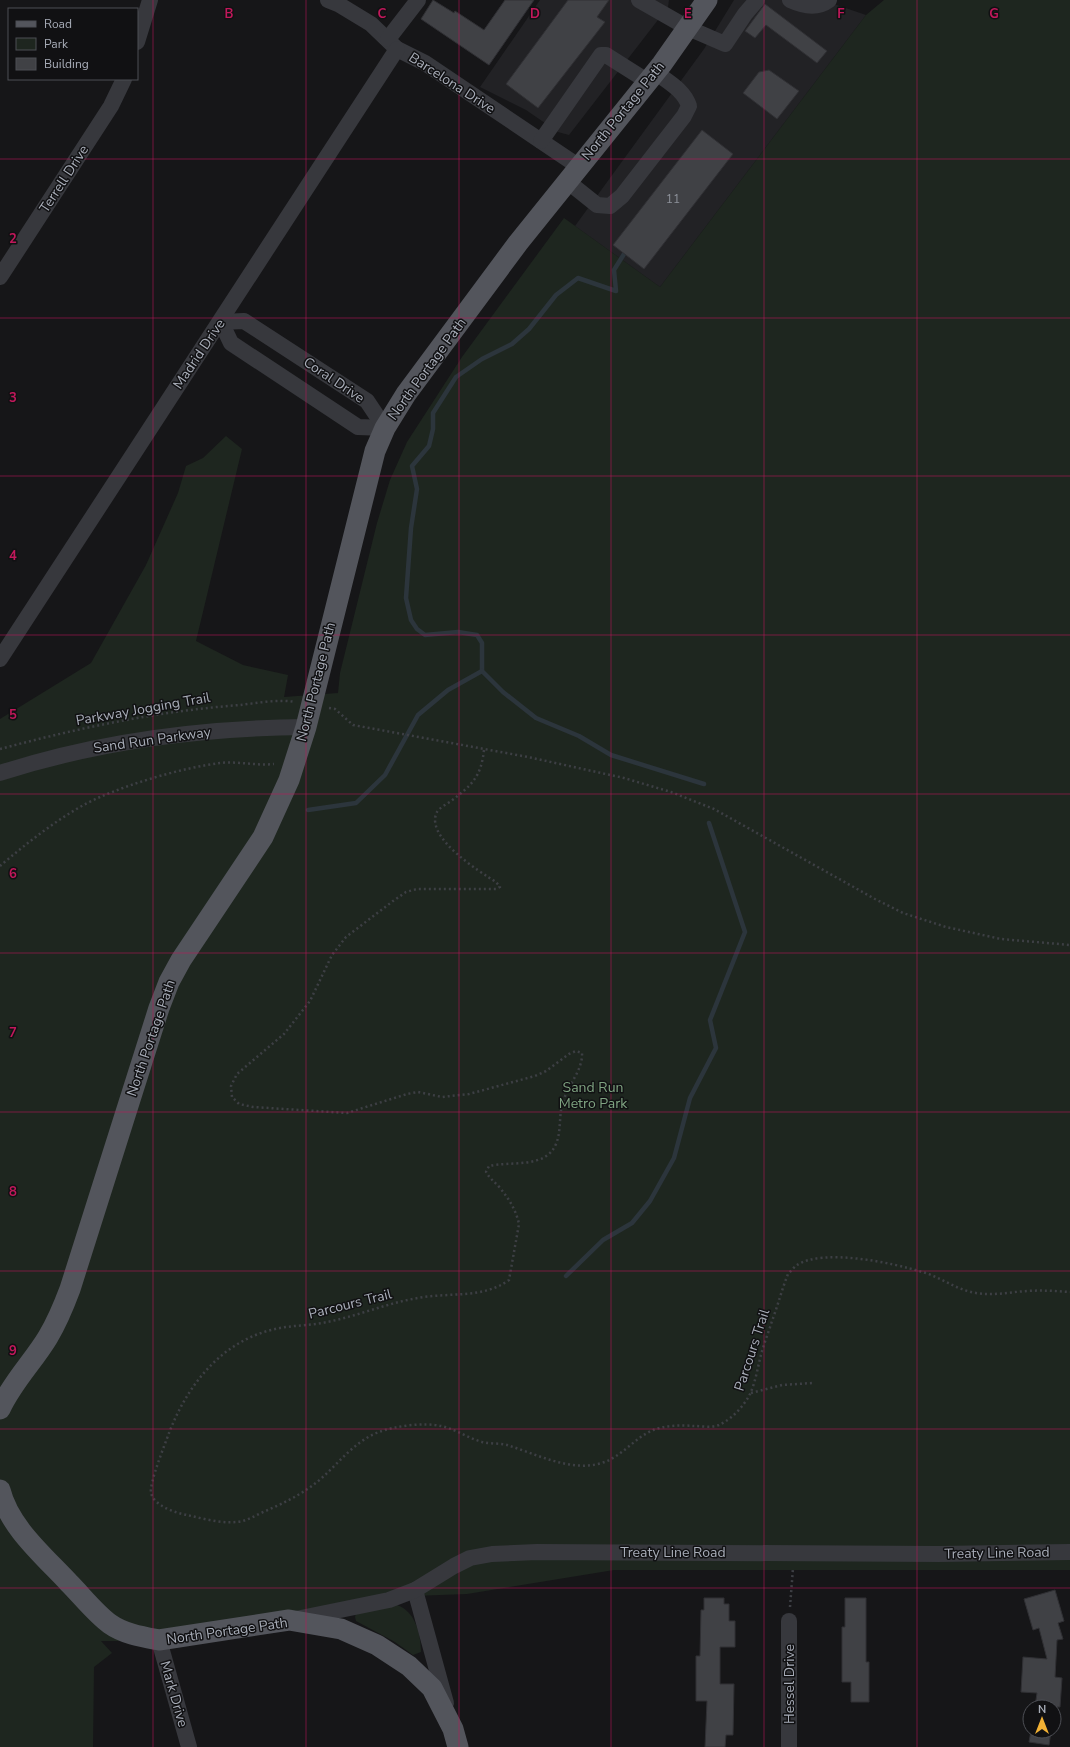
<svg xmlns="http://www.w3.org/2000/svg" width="1070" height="1747" font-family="'Nunito Sans',sans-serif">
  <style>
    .built { fill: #222225 }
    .green { fill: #1e261f }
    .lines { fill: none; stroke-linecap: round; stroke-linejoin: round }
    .stream { stroke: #2c353c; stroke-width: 4.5 }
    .building { fill: #404145; stroke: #303034 }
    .path { stroke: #3d3f44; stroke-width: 2.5; stroke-dasharray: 2 3; stroke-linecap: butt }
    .minor { stroke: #37383d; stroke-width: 16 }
    .major { stroke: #53555c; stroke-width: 21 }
    .grid { fill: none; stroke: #c2185b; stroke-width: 1; stroke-opacity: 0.55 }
    .labels { text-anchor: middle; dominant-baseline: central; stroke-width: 3; stroke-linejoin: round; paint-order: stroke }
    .number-label { font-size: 12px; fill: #8e929b }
    .street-label { font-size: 14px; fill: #a8adb8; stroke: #111113 }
    .park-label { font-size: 14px; fill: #7fa381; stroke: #111113 }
    .grid-label { font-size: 13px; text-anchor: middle; font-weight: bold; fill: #c2185b; stroke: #111113; stroke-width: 3; stroke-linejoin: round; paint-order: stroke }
  </style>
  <rect width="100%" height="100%" fill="#161618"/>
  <g class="built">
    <path d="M 540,0 L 669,0 L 668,7 L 569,135 L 558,132 L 526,110 L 480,87 Z"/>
    <path d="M 734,0 L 822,0 L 866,15 L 660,287 L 575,226 L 704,49 Z"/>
  </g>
  <g class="green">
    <path d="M 884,0 L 1070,0 L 1070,1570 L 614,1570 L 467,1594 L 386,1597 L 130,1641 L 101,1641 L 112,1653 L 94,1667 L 93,1747 L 0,1747 L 0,719 L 91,663 L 146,565 L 178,493 L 186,466 L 203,458 L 226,436 L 242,449 L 196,641 L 243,665 L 288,675 L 284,697 L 338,693 L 340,673 L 377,523 L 390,480 L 407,442 L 462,357 L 564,218 L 660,287 L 866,15 Z"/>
    <path d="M 392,1604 C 414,1607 421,1632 421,1652 L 413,1655 L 395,1642 L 356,1621 L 355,1617 L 356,1613 Z"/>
  </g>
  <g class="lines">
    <g class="stream">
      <path d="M 624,254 L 614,270 L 616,291 L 578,278 L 556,295 L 529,329 L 512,344 L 482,359 L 456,377 L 433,413 L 433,429 L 429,446 L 412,466 L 417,489 L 411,528 L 406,598 L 411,620 L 417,629 L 425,635 L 458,632 L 477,635 L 482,643 L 482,671 L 503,692 L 536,718 L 579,736 L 611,755 L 704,784"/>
      <path d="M 308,810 L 356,803 L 385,775 L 418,715 L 448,690 L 482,671"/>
      <path d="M 566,1276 L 603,1240 L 632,1223 L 650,1201 L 674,1158 L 690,1098 L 716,1048 L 710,1020 L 745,932 L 709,823"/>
    </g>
  </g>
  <g class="building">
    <path d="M 433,0 L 454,13 L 455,11 L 484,30 L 505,0 L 534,0 L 489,65 L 421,19 Z"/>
    <path d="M 568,0 L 609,0 L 597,17 L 605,22 L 538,108 L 506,84 Z"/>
    <path d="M 765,4 L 827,51 L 817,63 L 766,25 L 755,38 L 745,31 Z"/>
    <path d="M 769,70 L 799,91 L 777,119 L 743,93 L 759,72 Z"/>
    <path d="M 702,130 L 733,154 L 644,269 L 613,245 Z"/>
    <path d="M 1055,1590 L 1064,1621 L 1058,1623 L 1063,1639 L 1057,1640 L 1055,1677 L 1062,1678 L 1060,1707 L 1035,1707 L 1037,1693 L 1021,1692 L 1023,1657 L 1047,1659 L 1039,1628 L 1033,1630 L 1024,1599 Z"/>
    <path d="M 704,1598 L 724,1598 L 724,1604 L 729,1604 L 729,1621 L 735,1621 L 735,1647 L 720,1647 L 720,1684 L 734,1684 L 733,1735 L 726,1735 L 725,1747 L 705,1747 L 707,1701 L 696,1701 L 696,1656 L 700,1656 L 701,1610 L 704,1610 Z"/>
    <path d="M 845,1598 L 866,1598 L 866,1662 L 869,1662 L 869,1702 L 851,1702 L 851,1682 L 842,1682 L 842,1627 L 845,1627 Z"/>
    <path d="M 1031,1731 L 1051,1731 L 1049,1745 L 1029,1742 Z"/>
  </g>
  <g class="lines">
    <g class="path">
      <path d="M 329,708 L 335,709 L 353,725 L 528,757 L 624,778 L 671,792 L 714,809 L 875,899 L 903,913 L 946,927 L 1001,939 L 1070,945"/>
      <path d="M 0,749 C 78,728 159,711 240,705 C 257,703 278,699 295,702"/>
      <path d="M 484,750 C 481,777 472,785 451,801 C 447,804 439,808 437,812 C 424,837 480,872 496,882 L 500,887 L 496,889 L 417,889 L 406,892 L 393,901 L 346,937 L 332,955 L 310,1001 L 284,1034 L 237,1074 L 231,1086 L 232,1097 L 239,1104 L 253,1107 L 347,1113 L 407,1094 L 418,1092 L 442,1097 L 469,1094 L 535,1076 L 546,1071 L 569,1054 L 576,1051 L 582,1053 C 583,1069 569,1084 564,1099 C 558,1113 562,1130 556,1144 C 546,1169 509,1161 489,1166 L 486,1172 C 490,1179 495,1182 500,1188 C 509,1199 516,1210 519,1224 L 509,1280 C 483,1299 450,1292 418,1298 C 387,1303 358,1316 327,1322 C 309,1326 289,1325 271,1330 C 220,1343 187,1386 169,1433 C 165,1444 149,1484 151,1493 C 154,1506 176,1513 187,1515 C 205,1519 225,1525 243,1521 C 249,1519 255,1516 261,1513 C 284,1503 306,1493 325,1475 C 341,1460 357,1440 379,1432 C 395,1426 424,1422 441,1426 C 455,1429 468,1438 482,1442 C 490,1444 499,1443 507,1445 C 536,1454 568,1471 598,1464 C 620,1459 632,1440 651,1431 C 664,1425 681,1425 694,1426 C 702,1426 712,1428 719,1425 C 732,1419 744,1406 750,1394 C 756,1381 758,1365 762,1351 C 765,1341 769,1331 772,1321 C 778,1305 782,1289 788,1274 C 791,1271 794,1267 797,1265 C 823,1248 894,1263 922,1272 C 941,1277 956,1290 976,1293 C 993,1296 1010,1292 1027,1291 C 1042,1290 1056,1291 1070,1292"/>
      <path d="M 0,866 C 28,842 67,811 100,797 C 135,782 182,768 220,763 C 238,761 256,766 274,764"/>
      <path d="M 751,1393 L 782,1385 L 812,1383"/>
      <path d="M 790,1607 L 793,1568"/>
    </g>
    <g class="minor">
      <path d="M 328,0 L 338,4 L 371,24 L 397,49 L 425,63 L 578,166"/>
      <path d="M 639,0 L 688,28 L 725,44 L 745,14 L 757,0"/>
      <path d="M 790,0 C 803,6 817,9 829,0"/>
      <path d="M 388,39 L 418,0"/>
      <path d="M 137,42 L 150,0"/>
      <path d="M 541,141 L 601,55 L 606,55 L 647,81"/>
      <path d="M 567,181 L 597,205 L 610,206 L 622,196 L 684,116 L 689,106 C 684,90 668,82 655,72"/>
      <path d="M 0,277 L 111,106 L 124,79"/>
      <path d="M 221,322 L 231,343 L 358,427 L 385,428"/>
      <path d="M 221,322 L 244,321 L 367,401 L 385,428"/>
      <path d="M 0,659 L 397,49"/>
      <path d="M 0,773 C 99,741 202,728 306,727"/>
      <path d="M 415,1590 L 446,1703"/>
      <path d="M 296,1619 L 389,1600 L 415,1590 L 454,1566 L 470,1558 L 492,1554 L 537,1552 L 939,1554 L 1070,1552"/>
      <path d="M 789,1621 L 789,1747"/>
      <path d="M 159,1640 L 189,1747"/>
    </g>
    <g class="major">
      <path d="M 0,1409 C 13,1381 33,1362 48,1337 C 57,1322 64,1305 70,1289 L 159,1008 L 169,982 L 181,960 L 263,837 L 289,780 L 306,727 L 375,451 L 385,428 L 406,394 L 518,243 L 662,64 L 707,0"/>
      <path d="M 0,1490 C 9,1527 44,1556 69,1583 C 82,1596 95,1613 110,1624 C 124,1634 143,1637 159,1640 L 289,1620 L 341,1629 L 377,1645 L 409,1666 L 432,1688 L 453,1729 L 458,1747"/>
    </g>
  </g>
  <path class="grid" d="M 153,0 L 153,1747M 306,0 L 306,1747M 459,0 L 459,1747M 611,0 L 611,1747M 764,0 L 764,1747M 917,0 L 917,1747M 0,159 L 1070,159M 0,318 L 1070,318M 0,476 L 1070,476M 0,635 L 1070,635M 0,794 L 1070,794M 0,953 L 1070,953M 0,1112 L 1070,1112M 0,1271 L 1070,1271M 0,1429 L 1070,1429M 0,1588 L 1070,1588"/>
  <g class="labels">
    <g class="number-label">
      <text x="673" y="199">11</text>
    </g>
    <g class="street-label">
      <text transform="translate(452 83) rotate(33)">Barcelona Drive</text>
      <text transform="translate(623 111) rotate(-51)">North Portage Path</text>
      <text transform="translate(64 179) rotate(-57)">Terrell Drive</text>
      <text transform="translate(199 354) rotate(-56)">Madrid Drive</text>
      <text transform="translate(427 369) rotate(-54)">North Portage Path</text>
      <text transform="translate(334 380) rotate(34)">Coral Drive</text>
      <text transform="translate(316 682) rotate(-76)">North Portage Path</text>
      <text transform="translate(143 709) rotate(-10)">Parkway Jogging Trail</text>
      <text transform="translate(152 740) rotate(-8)">Sand Run Parkway</text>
      <text transform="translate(151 1038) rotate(-71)">North Portage Path</text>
      <text transform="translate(350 1304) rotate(-14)">Parcours Trail</text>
      <text transform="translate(752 1350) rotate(-72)">Parcours Trail</text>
      <text x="673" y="1552">Treaty Line Road</text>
      <text transform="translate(997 1553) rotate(-1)">Treaty Line Road</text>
      <text transform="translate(227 1631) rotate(-8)">North Portage Path</text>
      <text transform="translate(789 1684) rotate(-90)">Hessel Drive</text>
      <text transform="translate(174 1694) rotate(74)">Mark Drive</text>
    </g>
    <g class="park-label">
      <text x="593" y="1087">Sand Run<tspan x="593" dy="16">Metro Park</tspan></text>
    </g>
  </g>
  <g class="grid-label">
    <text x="229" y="18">B</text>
    <text x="382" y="18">C</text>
    <text x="535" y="18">D</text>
    <text x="688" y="18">E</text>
    <text x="841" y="18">F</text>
    <text x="994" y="18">G</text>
    <text x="13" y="243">2</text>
    <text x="13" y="402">3</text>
    <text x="13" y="560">4</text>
    <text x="13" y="719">5</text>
    <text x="13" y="878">6</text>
    <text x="13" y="1037">7</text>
    <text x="13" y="1196">8</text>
    <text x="13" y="1355">9</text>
  </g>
  <rect x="8" y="8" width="130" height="72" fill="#111113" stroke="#4d4f55"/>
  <rect x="16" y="21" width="20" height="6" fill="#53555c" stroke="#4d4f55"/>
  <text x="44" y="28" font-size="12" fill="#a8adb8">Road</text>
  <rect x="16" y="38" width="20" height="12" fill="#1e261f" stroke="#4d4f55"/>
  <text x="44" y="48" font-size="12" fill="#a8adb8">Park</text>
  <rect x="16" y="58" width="20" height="12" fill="#404145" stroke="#4d4f55"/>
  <text x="44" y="68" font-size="12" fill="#a8adb8">Building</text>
  <g transform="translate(1042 1719)"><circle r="19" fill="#111113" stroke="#4d4f55"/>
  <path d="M0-3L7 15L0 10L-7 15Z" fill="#f2b134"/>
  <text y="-6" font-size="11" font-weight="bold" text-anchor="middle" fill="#a8adb8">N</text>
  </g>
</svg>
